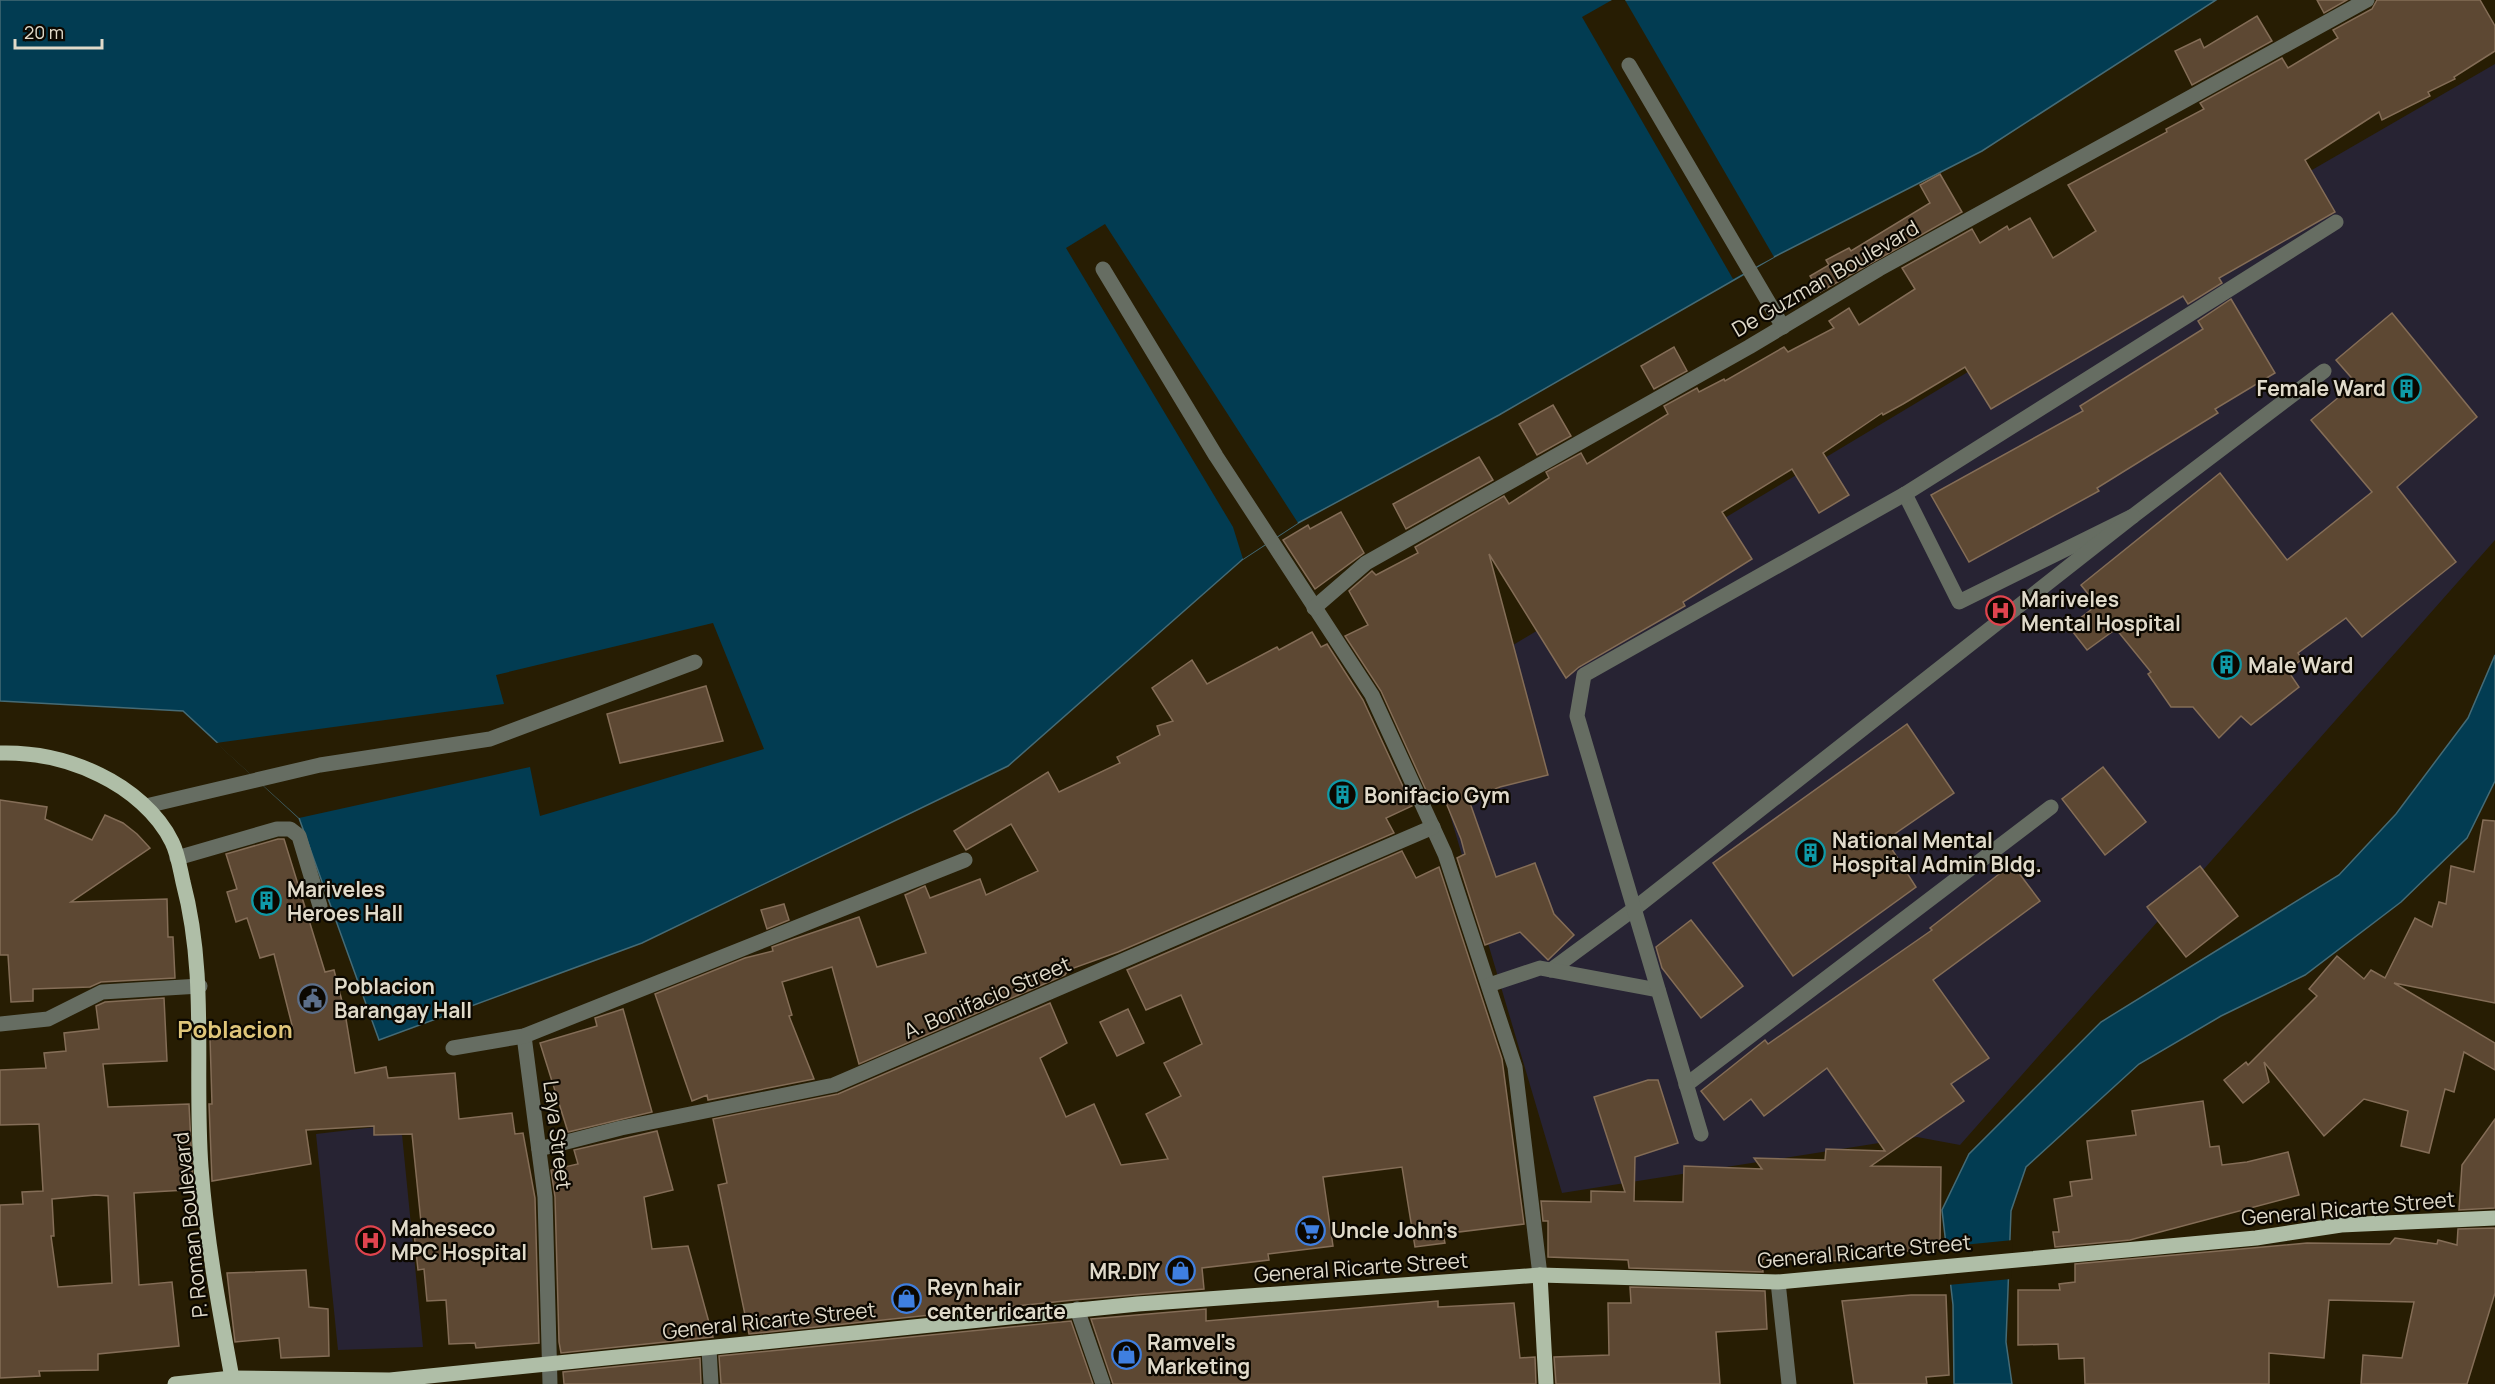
<svg xmlns="http://www.w3.org/2000/svg" width="2495" height="1384" font-family="Manrope,sans-serif">
  <style>
    .medical { fill: #272333 }
    .water { fill: #023c52; stroke: #456b76; stroke-width: 1.5 }
    .pier { fill: #271d03 }
    .building { fill: #5d4833; stroke: #846d57; stroke-width: 1.5; fill-rule: evenodd }
    .lines { fill: none; stroke-linecap: round; stroke-linejoin: round }
    .minor { stroke: #666d62; stroke-width: 15 }
    .major { stroke: #afbea7; stroke-width: 15 }
    .labels { text-anchor: middle; dominant-baseline: central; stroke-width: 4.5; stroke-linejoin: round; paint-order: stroke }
    .street-label { font-size: 21px; fill: #e0daca; stroke: #0c0801 }
    .poi-label { font-size: 21px; font-weight: bold; fill: #e0daca; stroke: #0c0801; text-anchor: start }
    .quarter-label { font-size: 24px; font-weight: bold; fill: #dfc579; stroke: #0c0801 }
  </style>
  <rect width="100%" height="100%" fill="#271d03"/>
  <g class="medical">
    <path d="M 2495,64 L 2495,540 L 1960,1145 L 1917,1137 L 1562,1193 L 1448,808 L 1489,792 L 1450,683 L 2101,292 Z"/>
    <path d="M 401,1124 L 423,1347 L 338,1350 L 316,1134 Z"/>
  </g>
  <g class="water">
    <path d="M 0,0 L 2216,0 L 1982,151 L 1774,257 L 1499,415 L 1298,523 L 1243,559 L 1008,766 L 642,943 L 379,1040 L 299,818 L 183,711 L 0,701 Z"/>
    <path d="M 2495,655 L 2495,781 L 2467,838 L 2401,902 L 2305,975 L 2221,1016 L 2139,1064 L 2026,1167 L 2011,1211 L 2006,1342 L 2012,1384 L 1954,1384 L 1953,1305 L 1942,1210 L 1969,1154 L 2101,1022 L 2339,875 L 2396,814 L 2468,718 Z"/>
  </g>
  <g class="pier">
    <path d="M 1612,0 L 1625,0 L 1774,257 L 1733,279 L 1582,17 Z"/>
    <path d="M 1105,224 L 1298,523 L 1243,559 L 1233,527 L 1066,248 Z"/>
    <path d="M 713,623 L 764,749 L 540,816 L 530,767 L 299,818 L 216,743 L 504,704 L 496,675 Z"/>
    <path d="M 2013,1240 L 2011,1279 L 1948,1285 L 1943,1247 Z"/>
  </g>
  <g class="building">
    <path d="M 2317,0 L 2347,0 L 2324,13 Z"/>
    <path d="M 2377,0 L 2480,0 L 2495,26 L 2495,51 L 2454,77 L 2455,79 L 2428,92 L 2430,96 L 2382,120 L 2379,112 L 2305,160 L 2335,212 L 2219,278 L 2222,283 L 2188,304 L 2183,296 L 1991,409 L 1965,367 L 1903,404 L 1883,415 L 1882,413 L 1823,453 L 1849,495 L 1819,513 L 1792,469 L 1722,512 L 1752,559 L 1683,602 L 1685,606 L 1579,667 L 1566,678 L 1489,554 L 1548,775 L 1500,787 L 1469,800 L 1496,877 L 1535,863 L 1554,914 L 1574,935 L 1548,960 L 1520,932 L 1485,945 L 1457,858 L 1465,854 L 1461,839 L 1442,793 L 1430,799 L 1381,691 L 1345,636 L 1368,625 L 1349,591 L 1372,571 L 1376,575 L 1418,553 L 1415,547 L 1504,496 L 1509,504 L 1549,478 L 1546,472 L 1581,453 L 1587,464 L 1668,414 L 1664,406 L 1697,388 L 1699,392 L 1724,379 L 1725,381 L 1784,347 L 1788,352 L 1834,328 L 1829,321 L 1849,308 L 1859,325 L 1915,289 L 1902,268 L 1972,229 L 1980,243 L 2007,226 L 2009,230 L 2030,218 L 2053,258 L 2096,231 L 2068,185 L 2167,132 L 2166,129 L 2204,109 L 2200,103 L 2282,58 L 2288,68 L 2338,38 L 2333,30 L 2372,9 Z"/>
    <path d="M 2257,16 L 2272,41 L 2192,85 L 2175,51 L 2200,39 L 2204,48 Z"/>
    <path d="M 1940,174 L 1962,212 L 1820,292 L 1810,276 L 1829,265 L 1826,260 L 1849,248 L 1851,251 L 1930,203 L 1920,185 Z"/>
    <path d="M 2231,299 L 2275,373 L 2215,409 L 2218,413 L 2097,488 L 2099,491 L 1969,562 L 1931,495 L 2083,411 L 2080,406 L 2203,329 L 2198,321 Z"/>
    <path d="M 2392,313 L 2477,417 L 2397,487 L 2456,562 L 2362,637 L 2346,618 L 2298,653 L 2302,659 L 2288,671 L 2299,687 L 2251,725 L 2241,716 L 2219,738 L 2193,707 L 2171,707 L 2148,674 L 2151,672 L 2116,629 L 2087,650 L 2069,627 L 2097,605 L 2081,585 L 2220,473 L 2287,560 L 2372,492 L 2311,420 L 2356,383 L 2336,360 Z"/>
    <path d="M 1674,347 L 1687,371 L 1654,389 L 1641,366 Z"/>
    <path d="M 1553,405 L 1571,436 L 1537,455 L 1519,424 Z"/>
    <path d="M 1479,457 L 1493,480 L 1406,529 L 1393,504 Z"/>
    <path d="M 1341,512 L 1364,553 L 1315,589 L 1283,540 L 1308,525 L 1310,529 Z"/>
    <path d="M 1312,632 L 1321,647 L 1327,644 L 1363,700 L 1412,806 L 1386,818 L 1394,833 L 1118,952 L 1068,970 L 1065,975 L 859,1064 L 832,967 L 782,982 L 792,1015 L 789,1016 L 814,1079 L 708,1100 L 707,1095 L 692,1101 L 655,994 L 745,958 L 773,951 L 772,947 L 794,939 L 859,917 L 877,967 L 926,953 L 905,895 L 925,886 L 930,898 L 980,879 L 986,895 L 1038,871 L 1011,824 L 966,850 L 954,831 L 1048,772 L 1059,792 L 1120,763 L 1117,757 L 1160,735 L 1157,726 L 1173,721 L 1152,688 L 1192,660 L 1207,684 L 1277,647 L 1279,650 Z"/>
    <path d="M 706,686 L 723,741 L 620,763 L 607,714 Z"/>
    <path d="M 1907,724 L 1954,793 L 1886,840 L 1916,887 L 1793,976 L 1713,863 Z"/>
    <path d="M 2103,767 L 2146,822 L 2105,855 L 2062,799 Z"/>
    <path d="M 0,800 L 47,807 L 45,819 L 92,840 L 105,815 L 123,823 L 137,834 L 150,848 L 71,902 L 167,899 L 168,937 L 173,937 L 175,978 L 101,982 L 90,987 L 33,989 L 33,1001 L 11,1002 L 8,955 L 0,955 Z"/>
    <path d="M 2483,820 L 2495,821 L 2495,1003 L 2394,983 L 2495,1043 L 2495,1070 L 2464,1052 L 2454,1092 L 2445,1089 L 2429,1153 L 2401,1146 L 2408,1111 L 2364,1099 L 2324,1136 L 2264,1062 L 2269,1082 L 2243,1103 L 2224,1080 L 2246,1062 L 2248,1065 L 2317,996 L 2309,989 L 2337,956 L 2364,979 L 2371,970 L 2385,978 L 2415,918 L 2432,927 L 2439,902 L 2446,904 L 2451,866 L 2474,872 Z"/>
    <path d="M 278,839 L 284,839 L 325,972 L 334,970 L 345,1013 L 355,1073 L 386,1067 L 388,1078 L 455,1073 L 459,1119 L 512,1113 L 515,1134 L 523,1133 L 535,1198 L 539,1343 L 476,1348 L 475,1343 L 449,1344 L 446,1300 L 427,1301 L 424,1269 L 418,1270 L 414,1233 L 422,1232 L 412,1134 L 374,1135 L 374,1126 L 306,1130 L 311,1164 L 212,1181 L 209,1104 L 212,1104 L 210,1038 L 245,1037 L 245,1034 L 286,1034 L 285,1030 L 293,1029 L 274,954 L 260,958 L 247,918 L 236,922 L 227,892 L 237,889 L 226,854 Z"/>
    <path d="M 1402,851 L 1416,878 L 1439,867 L 1502,1059 L 1524,1224 L 1443,1234 L 1445,1243 L 1415,1247 L 1402,1167 L 1323,1177 L 1333,1246 L 1268,1254 L 1269,1260 L 1202,1268 L 1204,1289 L 1074,1300 L 749,1334 L 718,1185 L 727,1183 L 713,1119 L 838,1094 L 1050,1003 L 1067,1043 L 1040,1058 L 1066,1117 L 1094,1104 L 1121,1165 L 1168,1159 L 1146,1114 L 1181,1096 L 1164,1063 L 1202,1044 L 1181,995 L 1146,1010 L 1127,970 Z"/>
    <path d="M 2012,864 L 2040,901 L 1933,980 L 1989,1058 L 1951,1084 L 1964,1101 L 1871,1166 L 1941,1167 L 1940,1246 L 1911,1245 L 1911,1251 L 1848,1249 L 1848,1261 L 1762,1259 L 1763,1272 L 1629,1268 L 1628,1260 L 1548,1257 L 1548,1221 L 1543,1221 L 1541,1201 L 1591,1202 L 1591,1191 L 1625,1192 L 1594,1097 L 1648,1080 L 1658,1080 L 1678,1143 L 1635,1157 L 1634,1201 L 1683,1202 L 1684,1166 L 1762,1169 L 1754,1158 L 1825,1160 L 1826,1149 L 1885,1151 L 1827,1068 L 1764,1116 L 1751,1099 L 1724,1120 L 1701,1091 L 1765,1040 L 1768,1044 L 1932,930 L 1930,928 Z"/>
    <path d="M 2200,866 L 2238,916 L 2186,957 L 2147,907 Z"/>
    <path d="M 784,904 L 789,920 L 767,929 L 761,910 Z"/>
    <path d="M 1691,920 L 1743,986 L 1701,1018 L 1662,968 L 1656,947 Z"/>
    <path d="M 164,998 L 167,1061 L 103,1064 L 108,1107 L 189,1104 L 193,1184 L 186,1185 L 186,1190 L 134,1193 L 139,1285 L 172,1282 L 179,1346 L 98,1354 L 98,1370 L 39,1371 L 40,1376 L 0,1378 L 0,1205 L 23,1204 L 22,1192 L 43,1191 L 39,1124 L 0,1125 L 0,1070 L 46,1068 L 44,1053 L 66,1051 L 64,1033 L 99,1029 L 96,1006 L 105,1002 ZM 96,1195 L 108,1196 L 112,1283 L 58,1287 L 51,1236 L 54,1236 L 52,1199 Z"/>
    <path d="M 623,1009 L 652,1112 L 568,1132 L 540,1043 L 597,1026 L 595,1018 Z"/>
    <path d="M 1128,1009 L 1144,1043 L 1117,1056 L 1100,1022 Z"/>
    <path d="M 2203,1101 L 2210,1147 L 2219,1146 L 2222,1165 L 2247,1162 L 2288,1152 L 2299,1195 L 2130,1240 L 2055,1247 L 2053,1232 L 2059,1232 L 2054,1199 L 2072,1196 L 2070,1182 L 2092,1179 L 2087,1141 L 2136,1135 L 2132,1111 Z"/>
    <path d="M 2495,1119 L 2495,1208 L 2459,1210 L 2462,1165 Z"/>
    <path d="M 657,1131 L 673,1190 L 644,1197 L 652,1249 L 688,1246 L 713,1337 L 561,1353 L 559,1342 L 555,1197 L 551,1170 L 578,1164 L 574,1150 Z"/>
    <path d="M 2495,1228 L 2495,1293 L 2467,1384 L 2361,1384 L 2363,1355 L 2402,1358 L 2414,1302 L 2329,1300 L 2324,1358 L 2269,1353 L 2269,1384 L 2085,1384 L 2084,1358 L 2059,1359 L 2058,1344 L 2018,1345 L 2018,1290 L 2060,1290 L 2059,1284 L 2075,1282 L 2075,1264 L 2307,1243 L 2390,1244 L 2395,1238 L 2437,1244 L 2438,1240 L 2457,1245 L 2458,1229 Z"/>
    <path d="M 306,1270 L 309,1307 L 328,1309 L 329,1356 L 281,1358 L 279,1338 L 235,1342 L 227,1273 Z"/>
    <path d="M 1630,1287 L 1765,1291 L 1767,1329 L 1716,1332 L 1720,1384 L 1556,1384 L 1554,1357 L 1609,1355 L 1608,1303 L 1631,1303 Z"/>
    <path d="M 1911,1295 L 1946,1295 L 1949,1375 L 1926,1377 L 1927,1384 L 1854,1384 L 1842,1301 Z"/>
    <path d="M 1438,1301 L 1438,1307 L 1514,1303 L 1520,1358 L 1535,1357 L 1536,1384 L 1113,1384 L 1091,1319 L 1206,1309 L 1206,1321 Z"/>
    <path d="M 1071,1321 L 1093,1384 L 721,1384 L 719,1356 Z"/>
    <path d="M 700,1358 L 701,1384 L 564,1384 L 563,1372 Z"/>
  </g>
  <g class="lines">
    <g class="minor">
      <path d="M 1629,65 L 1783,327"/>
      <path d="M 1103,269 L 1216,456 L 1372,695 L 1445,854 L 1515,1067 L 1540,1275"/>
      <path d="M 1905,494 L 1959,602 L 2133,516 L 2324,371"/>
      <path d="M 1314,608 L 1366,563 L 1749,347 L 1879,269 L 2367,0"/>
      <path d="M 146,806 L 320,765 L 490,739 L 695,662"/>
      <path d="M 177,858 L 277,829 L 290,829 L 299,836 L 320,906"/>
      <path d="M 1551,970 L 1634,909 L 2133,516"/>
      <path d="M 1489,985 L 1540,968 L 1658,990"/>
      <path d="M 0,1024 L 48,1019 L 102,992 L 200,986"/>
      <path d="M 524,1036 L 545,1197 L 550,1384"/>
      <path d="M 453,1048 L 524,1036 L 965,860"/>
      <path d="M 1686,1085 L 2051,807"/>
      <path d="M 1701,1134 L 1577,716 L 1584,675 L 1905,494 L 2336,222"/>
      <path d="M 539,1149 L 621,1128 L 834,1085 L 1433,827"/>
      <path d="M 1778,1282 L 1789,1384"/>
      <path d="M 1077,1309 L 1103,1384"/>
      <path d="M 709,1349 L 711,1384"/>
    </g>
    <g class="major">
      <path d="M 0,753 C 37,752 68,759 100,775 C 129,789 158,813 172,842 C 178,854 180,869 183,882 C 208,976 194,1071 201,1167 C 206,1238 219,1308 232,1378"/>
      <path d="M 1540,1275 L 1546,1384"/>
      <path d="M 175,1384 L 232,1378 L 390,1380 L 1138,1304 L 1540,1275 L 1778,1282 L 2256,1238 L 2341,1225 L 2495,1218"/>
    </g>
  </g>
  <defs>
    <symbol id="building-ring" viewBox="-11 -11 22 22"><circle r="9.5" fill="#0c0801" stroke="#0f9aa8" stroke-width="1.5"/><path d="M-4-6H4V6H1V3H-1V6H-4ZM-2.5-4.3h1.7v1.8h-1.7ZM.8-4.3h1.7v1.8H.8ZM-2.5-1h1.7V.8h-1.7ZM.8-1h1.7V.8H.8Z" fill="#0f9aa8"/></symbol>
    <symbol id="hospital-ring" viewBox="-11 -11 22 22"><circle r="9.5" fill="#0c0801" stroke="#e0444e" stroke-width="1.5"/><path d="M-5-5h3v3.5h4V-5h3V5h-3V1.5h-4V5h-3Z" fill="#e0444e"/></symbol>
    <symbol id="civic-ring" viewBox="-11 -11 22 22"><circle r="9.5" fill="#0c0801" stroke="#5c6f8a" stroke-width="1.5"/><path d="M-.6-6.5H3V-4.5H.6V-3L4-1V1h2V6H-6V1h2V-1L-.6-3ZM-1.2 2.5V6h2.4V2.5Z" fill="#5c6f8a"/></symbol>
    <symbol id="supermarket-ring" viewBox="-11 -11 22 22"><circle r="9.5" fill="#0c0801" stroke="#3f7fe0" stroke-width="1.5"/><path d="M-6-5.5h2.5l.6 2H6L4.5 2H-2.5L-4.4-4H-6ZM-1.5 3.2a1.3 1.3 0 1 0 .1 0ZM3 3.2a1.3 1.3 0 1 0 .1 0Z" fill="#3f7fe0"/></symbol>
    <symbol id="shop-ring" viewBox="-11 -11 22 22"><circle r="9.5" fill="#0c0801" stroke="#3f7fe0" stroke-width="1.5"/><path d="M-5-2.5h2.3a2.7 3.5 0 0 1 5.4 0H5L5.5 6h-11ZM-1.5-2.5h3a1.5 2.3 0 0 0-3 0Z" fill="#3f7fe0"/></symbol>
  </defs>
  <g fill-rule="evenodd">
    <use href="#building-ring" x="2390" y="372" width="33" height="33"/>
    <use href="#hospital-ring" x="1984" y="594" width="33" height="33"/>
    <use href="#building-ring" x="2210" y="648" width="33" height="33"/>
    <use href="#building-ring" x="1326" y="778" width="33" height="33"/>
    <use href="#building-ring" x="1794" y="836" width="33" height="33"/>
    <use href="#building-ring" x="250" y="884" width="33" height="33"/>
    <use href="#civic-ring" x="296" y="982" width="33" height="33"/>
    <use href="#supermarket-ring" x="1294" y="1214" width="33" height="33"/>
    <use href="#hospital-ring" x="354" y="1224" width="33" height="33"/>
    <use href="#shop-ring" x="1164" y="1254" width="33" height="33"/>
    <use href="#shop-ring" x="890" y="1282" width="33" height="33"/>
    <use href="#shop-ring" x="1110" y="1338" width="33" height="33"/>
  </g>
  <g class="labels">
    <g class="street-label">
      <text transform="translate(1825 278) rotate(-30)">De Guzman Boulevard</text>
      <text transform="translate(987 997) rotate(-23)">A. Bonifacio Street</text>
      <text transform="translate(558 1135) rotate(83)">Laya Street</text>
      <text transform="translate(2348 1208) rotate(-5)">General Ricarte Street</text>
      <text transform="translate(190 1225) rotate(-96)">P. Roman Boulevard</text>
      <text transform="translate(1864 1251) rotate(-5)">General Ricarte Street</text>
      <text transform="translate(1361 1267) rotate(-4)">General Ricarte Street</text>
      <text transform="translate(769 1320) rotate(-6)">General Ricarte Street</text>
    </g>
    <g class="poi-label">
      <text x="2386" y="388" text-anchor="end">Female Ward</text>
      <text x="2021" y="599">Mariveles<tspan x="2021" dy="24">Mental Hospital</tspan></text>
      <text x="2248" y="665">Male Ward</text>
      <text x="1364" y="795">Bonifacio Gym</text>
      <text x="1832" y="840">National Mental<tspan x="1832" dy="24">Hospital Admin Bldg.</tspan></text>
      <text x="287" y="889">Mariveles<tspan x="287" dy="24">Heroes Hall</tspan></text>
      <text x="334" y="986">Poblacion<tspan x="334" dy="24">Barangay Hall</tspan></text>
      <text x="391" y="1228">Maheseco<tspan x="391" dy="24">MPC Hospital</tspan></text>
      <text x="1331" y="1230">Uncle John's</text>
      <text x="1160" y="1271" text-anchor="end">MR.DIY</text>
      <text x="927" y="1287">Reyn hair<tspan x="927" dy="24">center ricarte</tspan></text>
      <text x="1147" y="1342">Ramvel's<tspan x="1147" dy="24">Marketing</tspan></text>
    </g>
    <g class="quarter-label">
      <text x="235" y="1028">Poblacion</text>
    </g>
  </g>
  <path d="M15 39v9h87v-9" fill="none" stroke="#e0daca" stroke-width="3"/>
  <text x="24" y="39" font-size="18" fill="#e0daca" stroke="#0c0801" stroke-width="4.5" paint-order="stroke">20 m</text>
</svg>
